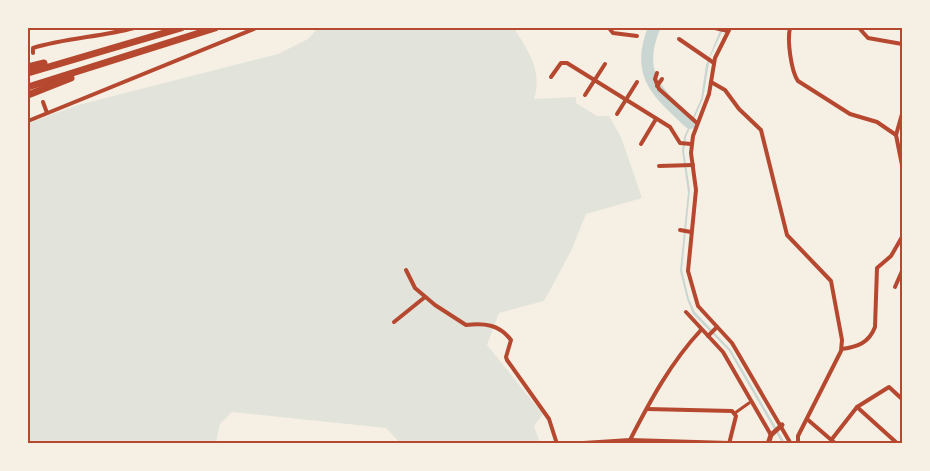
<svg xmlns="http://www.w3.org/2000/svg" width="930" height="471" font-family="'Sofia Sans Condensed',sans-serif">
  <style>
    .green { fill: #e2e4dc }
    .water { fill: #c9d6d2 }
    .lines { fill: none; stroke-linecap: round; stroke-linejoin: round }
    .river { stroke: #c9d6d2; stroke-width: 12 }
    .pedestrian { stroke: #b5482f; stroke-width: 3 }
    .minor { stroke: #b5482f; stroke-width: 4 }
    .tertiary { stroke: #b5482f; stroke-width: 5 }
    .motorway { stroke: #b5482f; stroke-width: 7 }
    .neatline { fill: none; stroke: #b5482f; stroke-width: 2 }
  </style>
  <rect width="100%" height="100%" fill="#f6efe4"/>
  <path class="green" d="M 318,28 L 514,28 C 528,51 543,71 534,99 L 576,97 L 576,103 L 597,116 L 609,116 L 621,137 L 642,198 L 586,214 L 571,251 L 544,301 L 499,313 L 487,345 L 543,414 L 534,426 L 540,443 L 400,443 L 386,428 L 232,412 L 220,424 L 216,443 L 28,444 L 28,123 L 78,105 L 278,54 L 308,39 Z"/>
  <path class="water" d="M 721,28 L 724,28 L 710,57 L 703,99 L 686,137 L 684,151 L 690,190 L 682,270 L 689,299 L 695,312 L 731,350 L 785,443 L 782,443 L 729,351 L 693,314 L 687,299 L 680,271 L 688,192 L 682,151 L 684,137 L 701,99 L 706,65 Z"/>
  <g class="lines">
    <path class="river" d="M 654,28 C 635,75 657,92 690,123"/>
    <path class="pedestrian" d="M 735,413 L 749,403"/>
    <g class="minor">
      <path d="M 609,28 L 613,33 L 637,36"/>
      <path d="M 715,28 L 728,31"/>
      <path d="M 730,28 L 715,58 L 709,94 L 693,136 L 691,153 L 696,190 L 688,271 L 698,306 L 732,343 L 791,444"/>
      <path d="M 790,28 C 787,40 791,71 798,81 L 850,114 L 877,122 L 896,135"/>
      <path d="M 859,28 L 868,38 L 902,44"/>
      <path d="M 679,39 L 714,63"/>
      <path d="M 33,53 L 33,48 C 66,38 100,37 134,28"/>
      <path d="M 657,73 L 655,79 L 659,89 L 697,123"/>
      <path d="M 551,77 L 561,63 L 567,63 L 670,127 L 680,143 L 691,144"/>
      <path d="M 711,82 L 725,90 L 739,109 L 761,130 L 787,235 L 831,281 L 842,340 L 841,351 L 798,436 L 798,444"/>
      <path d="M 657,86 L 662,79"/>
      <path d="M 585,95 L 605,64"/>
      <path d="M 43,102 L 47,113"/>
      <path d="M 617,114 L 637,82"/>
      <path d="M 902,114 L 896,135 L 902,165"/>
      <path d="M 28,121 L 256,28"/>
      <path d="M 641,144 L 656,119"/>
      <path d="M 659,166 L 693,165"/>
      <path d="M 680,230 L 691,232"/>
      <path d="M 406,270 L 415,288 L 435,305 L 466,325 C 484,323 499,324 511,340 L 506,357 L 507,360 L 549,419 L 557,444"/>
      <path d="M 895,287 L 902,271"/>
      <path d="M 686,312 L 723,352 L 771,435"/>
      <path d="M 394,322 L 425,297"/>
      <path d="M 708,336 L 717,327"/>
      <path d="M 842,349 C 857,347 869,343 875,327 L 877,268 L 891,256 L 902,237"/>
      <path d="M 857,407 L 898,444"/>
      <path d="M 647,409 L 732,411 L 736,416 L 729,444"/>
      <path d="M 807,419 L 836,444"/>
      <path d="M 832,439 L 857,407 L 889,387 L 902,399"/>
      <path d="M 568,444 L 630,440 C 650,401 671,362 701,330"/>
      <path d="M 630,444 L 630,440 L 729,443"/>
    </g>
    <path class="tertiary" d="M 768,444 L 771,435 L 782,425"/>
    <g class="motorway">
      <path d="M 28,67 L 44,63"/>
      <path d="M 28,73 L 181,28"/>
      <path d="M 28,87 L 215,28"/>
      <path d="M 28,95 L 71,78"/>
    </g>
  </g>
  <rect width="930" height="471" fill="none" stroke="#f6efe4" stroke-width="58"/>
  <rect x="29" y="29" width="872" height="413" class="neatline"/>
</svg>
